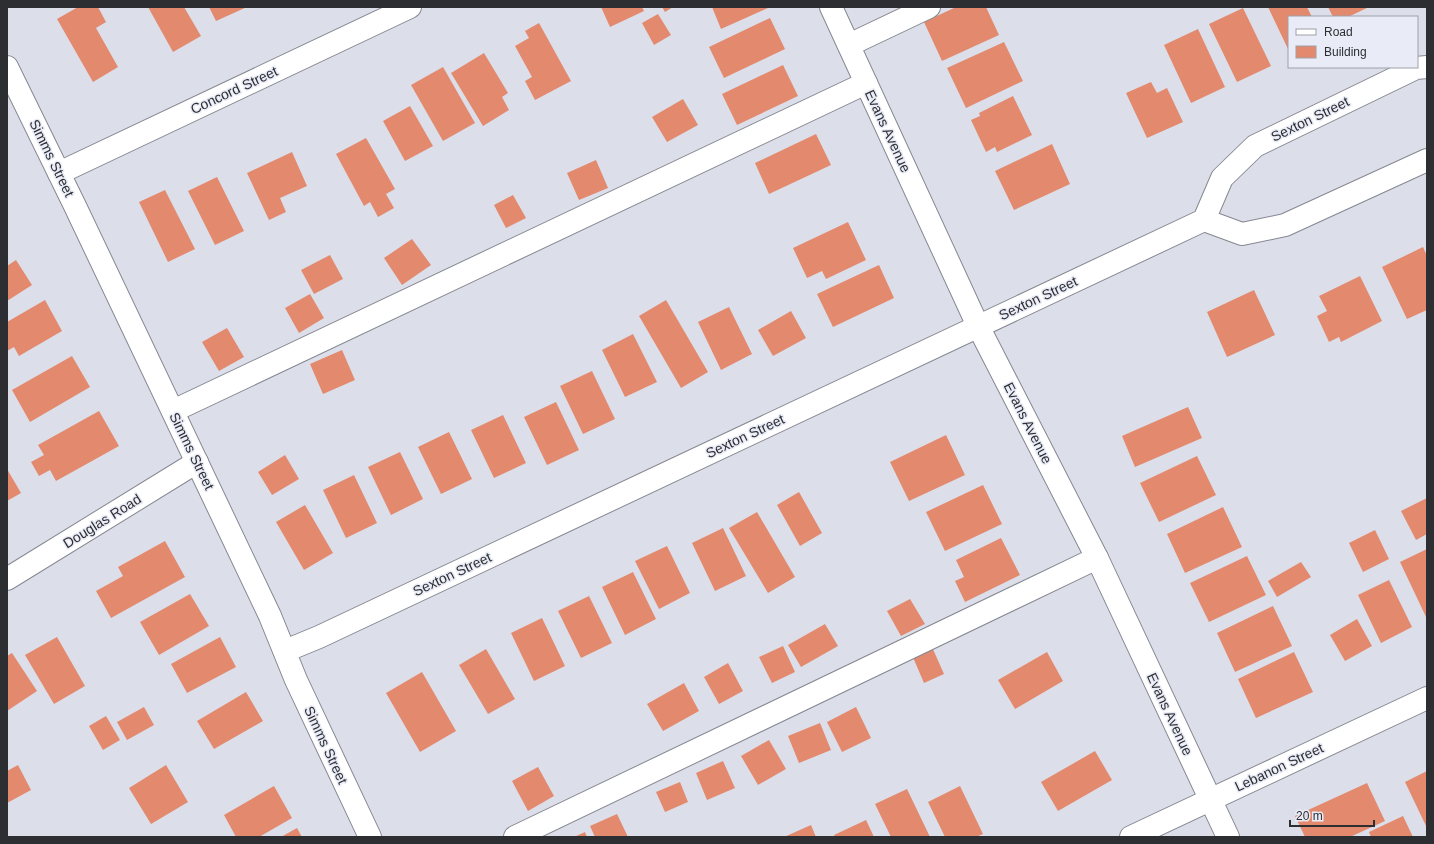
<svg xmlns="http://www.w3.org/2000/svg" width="1434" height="844" font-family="Helvetica,sans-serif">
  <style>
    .building { fill: #e3896e }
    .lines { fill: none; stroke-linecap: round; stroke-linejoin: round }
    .minor-casing { stroke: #858891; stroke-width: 24 }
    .minor { stroke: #fff; stroke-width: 22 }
    .labels { text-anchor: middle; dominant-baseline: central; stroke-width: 3; stroke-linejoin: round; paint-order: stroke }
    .street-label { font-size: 14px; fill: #2d2e32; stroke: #e9ecf7 }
  </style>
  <rect width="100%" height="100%" fill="#dcdfea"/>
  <g class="building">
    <path d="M 78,7 L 98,7 L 106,22 L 96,28 L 118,67 L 93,82 L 57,19 Z"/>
    <path d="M 148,7 L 184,7 L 201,36 L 173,52 Z"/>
    <path d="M 209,7 L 247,7 L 216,21 Z"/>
    <path d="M 601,7 L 642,7 L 644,11 L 610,27 Z"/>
    <path d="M 662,7 L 673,7 L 665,12 Z"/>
    <path d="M 712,7 L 767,7 L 768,8 L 721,29 Z"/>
    <path d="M 956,7 L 986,7 L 999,35 L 942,61 L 924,22 Z"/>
    <path d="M 1268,7 L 1307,7 L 1312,17 L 1289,17 L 1289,51 Z"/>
    <path d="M 1328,7 L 1369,7 L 1348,17 L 1333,17 Z"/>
    <path d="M 1243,8 L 1271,66 L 1237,82 L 1209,24 Z"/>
    <path d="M 658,14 L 671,35 L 654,45 L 642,23 Z"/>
    <path d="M 770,18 L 785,49 L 724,78 L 709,47 Z"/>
    <path d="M 539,23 L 571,81 L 535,100 L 525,81 L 532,77 L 515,46 L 529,38 L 525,31 Z"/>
    <path d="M 1198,29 L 1225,87 L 1191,103 L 1164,45 Z"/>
    <path d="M 1004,42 L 1023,81 L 966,108 L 947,68 Z"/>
    <path d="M 484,53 L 508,93 L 502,97 L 509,110 L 483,126 L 451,73 Z"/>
    <path d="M 783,65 L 798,96 L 737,125 L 722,94 Z"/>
    <path d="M 443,67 L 475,123 L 443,141 L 411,85 Z"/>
    <path d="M 1151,82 L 1157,93 L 1167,88 L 1183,122 L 1147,138 L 1126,93 Z"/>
    <path d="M 1013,96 L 1032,135 L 997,152 L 995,147 L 986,152 L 971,120 L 980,116 L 979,113 Z"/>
    <path d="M 683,99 L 698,125 L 667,142 L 652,117 Z"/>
    <path d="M 410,106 L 433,146 L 405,161 L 383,121 Z"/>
    <path d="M 816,134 L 831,165 L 769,194 L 755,163 Z"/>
    <path d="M 366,138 L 395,189 L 386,194 L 394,208 L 378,217 L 370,202 L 364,206 L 336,154 Z"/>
    <path d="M 1052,144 L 1070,184 L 1014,210 L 995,171 Z"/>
    <path d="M 292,152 L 307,186 L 280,198 L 286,212 L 269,220 L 247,173 Z"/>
    <path d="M 596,160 L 608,188 L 579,200 L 567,173 Z"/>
    <path d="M 217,177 L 244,231 L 215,245 L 188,191 Z"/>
    <path d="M 165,190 L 195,249 L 168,262 L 139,202 Z"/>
    <path d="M 513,195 L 526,218 L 506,228 L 494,205 Z"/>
    <path d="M 848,222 L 866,260 L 826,279 L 822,271 L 807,278 L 793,248 Z"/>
    <path d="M 412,239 L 431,265 L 402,285 L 384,258 Z"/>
    <path d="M 1423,247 L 1427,256 L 1427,310 L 1407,319 L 1382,267 Z"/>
    <path d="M 330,255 L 343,279 L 314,294 L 301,270 Z"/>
    <path d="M 16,260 L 32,285 L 7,301 L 7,266 Z"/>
    <path d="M 879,265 L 894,298 L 833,327 L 817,294 Z"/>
    <path d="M 1360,276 L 1382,321 L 1341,342 L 1339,337 L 1329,342 L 1317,316 L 1327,311 L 1319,296 Z"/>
    <path d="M 1254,290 L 1275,335 L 1227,357 L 1207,312 Z"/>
    <path d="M 310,294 L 324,318 L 299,333 L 285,308 Z"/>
    <path d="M 45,300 L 62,331 L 19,356 L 14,347 L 7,351 L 7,322 Z"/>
    <path d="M 666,300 L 708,372 L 681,388 L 639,316 Z"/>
    <path d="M 729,307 L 752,354 L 721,370 L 698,322 Z"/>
    <path d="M 791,311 L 806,338 L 773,356 L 758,330 Z"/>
    <path d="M 227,328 L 244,357 L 219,371 L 202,342 Z"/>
    <path d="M 633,334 L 657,382 L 625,397 L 602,350 Z"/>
    <path d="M 342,350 L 355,380 L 323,394 L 310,364 Z"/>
    <path d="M 72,356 L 90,387 L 30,422 L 12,390 Z"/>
    <path d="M 592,371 L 615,419 L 583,434 L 560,386 Z"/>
    <path d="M 556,402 L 579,450 L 547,465 L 524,417 Z"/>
    <path d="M 1188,407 L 1202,438 L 1135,467 L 1122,436 Z"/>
    <path d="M 99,411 L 119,446 L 56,481 L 50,470 L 39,476 L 31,462 L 44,455 L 38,445 Z"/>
    <path d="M 503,415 L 526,463 L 494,478 L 471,430 Z"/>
    <path d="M 449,432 L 472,479 L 441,494 L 418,447 Z"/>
    <path d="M 946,435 L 965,475 L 909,501 L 890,462 Z"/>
    <path d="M 400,452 L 423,499 L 391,515 L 368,467 Z"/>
    <path d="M 285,455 L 299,479 L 272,495 L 258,472 Z"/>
    <path d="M 1197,456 L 1216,495 L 1159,522 L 1140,483 Z"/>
    <path d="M 7,469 L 21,493 L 7,501 Z"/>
    <path d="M 354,475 L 377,523 L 346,538 L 323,490 Z"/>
    <path d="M 983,485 L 1002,524 L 945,551 L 926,512 Z"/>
    <path d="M 799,492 L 822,533 L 800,546 L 777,505 Z"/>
    <path d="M 1427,498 L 1427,534 L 1416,540 L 1401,511 Z"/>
    <path d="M 305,505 L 333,553 L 304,570 L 276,522 Z"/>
    <path d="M 1223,507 L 1242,547 L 1185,573 L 1167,534 Z"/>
    <path d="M 757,512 L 795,577 L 768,593 L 729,528 Z"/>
    <path d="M 723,528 L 746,576 L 715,591 L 692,543 Z"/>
    <path d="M 1375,530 L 1389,559 L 1363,572 L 1349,543 Z"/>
    <path d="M 1001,538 L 1020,575 L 965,602 L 955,581 L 964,577 L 956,560 Z"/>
    <path d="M 165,541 L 185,577 L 111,618 L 96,591 L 123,576 L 118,567 Z"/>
    <path d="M 667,546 L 690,593 L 659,609 L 635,561 Z"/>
    <path d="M 1427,549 L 1427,619 L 1400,562 Z"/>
    <path d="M 1247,556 L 1266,595 L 1209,622 L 1190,583 Z"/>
    <path d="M 1301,562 L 1311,577 L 1277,597 L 1268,581 Z"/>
    <path d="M 633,572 L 656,619 L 625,635 L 602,587 Z"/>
    <path d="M 1389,580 L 1412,627 L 1381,643 L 1358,595 Z"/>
    <path d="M 190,594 L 209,626 L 159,655 L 140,622 Z"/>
    <path d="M 589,596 L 612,643 L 581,658 L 558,611 Z"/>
    <path d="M 910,599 L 925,624 L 901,636 L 887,611 Z"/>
    <path d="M 1273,606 L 1292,646 L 1235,672 L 1217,633 Z"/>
    <path d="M 542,618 L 565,666 L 534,681 L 511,633 Z"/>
    <path d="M 1357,619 L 1372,646 L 1345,661 L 1330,635 Z"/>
    <path d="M 825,624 L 838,646 L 801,667 L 788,645 Z"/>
    <path d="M 57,637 L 85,686 L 54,704 L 25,655 Z"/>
    <path d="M 220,637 L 236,667 L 187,693 L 171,664 Z"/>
    <path d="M 783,646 L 795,672 L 772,683 L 759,657 Z"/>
    <path d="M 932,647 L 944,674 L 924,683 L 912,655 Z"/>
    <path d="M 486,649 L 515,699 L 488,714 L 459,665 Z"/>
    <path d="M 1047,652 L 1063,681 L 1015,709 L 998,680 Z"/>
    <path d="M 1294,652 L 1313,692 L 1256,718 L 1238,679 Z"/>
    <path d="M 12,653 L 37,691 L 7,711 L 7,656 Z"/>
    <path d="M 728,663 L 743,691 L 719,704 L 704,677 Z"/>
    <path d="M 422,672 L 456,731 L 420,752 L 386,693 Z"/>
    <path d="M 684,683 L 699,711 L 663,731 L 647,704 Z"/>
    <path d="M 246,692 L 263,721 L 214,749 L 197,721 Z"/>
    <path d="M 144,707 L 154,725 L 127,740 L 117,722 Z"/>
    <path d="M 856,707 L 871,738 L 842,752 L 827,722 Z"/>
    <path d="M 106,716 L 120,740 L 103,750 L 89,726 Z"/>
    <path d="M 820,723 L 831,750 L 799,763 L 788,736 Z"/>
    <path d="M 769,740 L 786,769 L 758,785 L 741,756 Z"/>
    <path d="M 1095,751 L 1112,780 L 1058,811 L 1041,782 Z"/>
    <path d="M 723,761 L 735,788 L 707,800 L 696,773 Z"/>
    <path d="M 18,765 L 31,790 L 7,803 L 7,771 Z"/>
    <path d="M 166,765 L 188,802 L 151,824 L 129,788 Z"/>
    <path d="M 538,767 L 554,796 L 528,811 L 512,781 Z"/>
    <path d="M 1427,771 L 1427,828 L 1405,782 Z"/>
    <path d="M 680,782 L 688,802 L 665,812 L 656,792 Z"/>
    <path d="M 1367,783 L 1385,821 L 1350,837 L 1305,837 L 1295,816 Z"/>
    <path d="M 274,786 L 292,818 L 259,837 L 236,837 L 224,815 Z"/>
    <path d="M 960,786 L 983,834 L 976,837 L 945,837 L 928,802 Z"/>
    <path d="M 907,789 L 930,837 L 891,837 L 875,804 Z"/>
    <path d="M 617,814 L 628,837 L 595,837 L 590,826 Z"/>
    <path d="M 1403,816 L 1413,837 L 1371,837 L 1369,832 Z"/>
    <path d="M 866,820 L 874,837 L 835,837 L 834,835 Z"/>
    <path d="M 811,825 L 816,837 L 784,837 Z"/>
    <path d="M 297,828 L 302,837 L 281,837 Z"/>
    <path d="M 585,832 L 587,837 L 574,837 Z"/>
  </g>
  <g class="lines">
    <defs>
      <g id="minor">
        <path d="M 831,7 L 978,326 L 1097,558 L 1228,837"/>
        <path d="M 849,45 L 929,7"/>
        <path d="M 7,67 L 75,206 L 270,616 L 296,680 L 370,837"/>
        <path d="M 59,173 L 410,7"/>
        <path d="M 1204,220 L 1242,234 L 1285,225 L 1427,160"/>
        <path d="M 173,411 L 866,83"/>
        <path d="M 7,579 L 197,462"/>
        <path d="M 285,651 L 319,637 L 1204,220 L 1222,178 L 1255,146 L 1416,68 L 1427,67"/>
        <path d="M 515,837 L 1097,558"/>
        <path d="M 1131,837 L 1427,698"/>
      </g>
    </defs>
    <use href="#minor" class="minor-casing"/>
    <use href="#minor" class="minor"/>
  </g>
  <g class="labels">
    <g class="street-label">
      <text transform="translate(234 90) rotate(-25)">Concord Street</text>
      <text transform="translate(1310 119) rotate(-26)">Sexton Street</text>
      <text transform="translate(888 131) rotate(65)">Evans Avenue</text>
      <text transform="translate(52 158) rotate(64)">Simms Street</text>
      <text transform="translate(1038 298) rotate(-25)">Sexton Street</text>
      <text transform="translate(1028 423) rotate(63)">Evans Avenue</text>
      <text transform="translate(745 436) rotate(-25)">Sexton Street</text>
      <text transform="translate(192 451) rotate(64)">Simms Street</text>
      <text transform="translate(102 521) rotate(-32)">Douglas Road</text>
      <text transform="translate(452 574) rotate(-25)">Sexton Street</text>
      <text transform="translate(1170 714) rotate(65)">Evans Avenue</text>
      <text transform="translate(326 745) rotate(65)">Simms Street</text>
      <text transform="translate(1279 767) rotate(-25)">Lebanon Street</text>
    </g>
  </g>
  <rect width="1434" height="844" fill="none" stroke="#2d2e32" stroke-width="16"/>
  <rect x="1288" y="16" width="130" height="52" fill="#e9ecf7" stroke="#9ea0a8"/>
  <rect x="1296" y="29" width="20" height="6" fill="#ffffff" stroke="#9ea0a8"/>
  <text x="1324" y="36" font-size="12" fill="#2d2e32">Road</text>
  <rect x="1296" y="46" width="20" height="12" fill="#e3896e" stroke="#9ea0a8"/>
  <text x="1324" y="56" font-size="12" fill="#2d2e32">Building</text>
  <path d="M1290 820v6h84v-6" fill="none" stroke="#2d2e32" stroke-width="2"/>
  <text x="1296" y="820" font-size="12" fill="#2d2e32" stroke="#e9ecf7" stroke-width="3" paint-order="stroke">20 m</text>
</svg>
